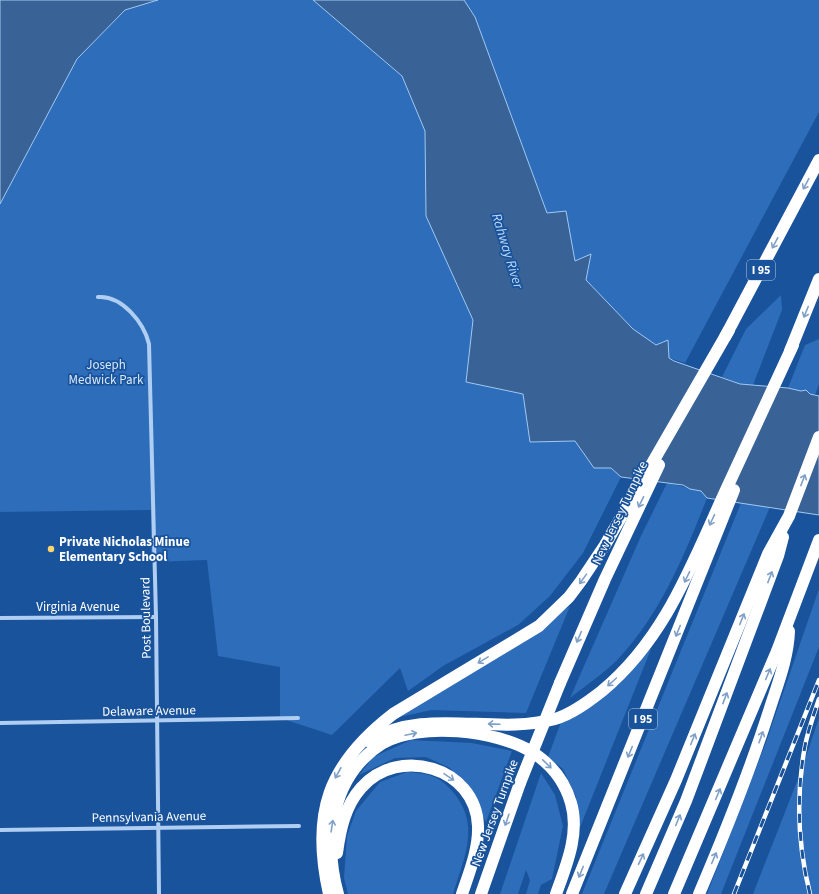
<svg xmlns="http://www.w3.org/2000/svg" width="819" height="894" font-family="'Source Sans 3',sans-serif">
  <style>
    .green { fill: #2d6db9 }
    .water { fill: #396397; stroke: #a2c9f4 }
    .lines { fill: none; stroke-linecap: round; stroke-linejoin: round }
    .street { stroke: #b0cef2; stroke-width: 4 }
    .highway { stroke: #fff; stroke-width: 12 }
    .rail-casing { stroke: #fff; stroke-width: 4.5 }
    .rail { stroke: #19539b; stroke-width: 3; stroke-dasharray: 9; stroke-linecap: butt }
    .highway-bridge { stroke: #fff; stroke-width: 12 }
    .oneway { stroke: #80a0c8 }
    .poi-dot { fill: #ffd570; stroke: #19539b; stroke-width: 1.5 }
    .labels { text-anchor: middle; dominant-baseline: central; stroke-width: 3.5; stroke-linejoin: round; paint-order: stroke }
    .shield { fill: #19539b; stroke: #bacbe1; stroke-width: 1 }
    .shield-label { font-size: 12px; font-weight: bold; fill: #fff }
    .park-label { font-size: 13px; fill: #d7e8fc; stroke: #19539b }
    .street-label { font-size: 13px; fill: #fff; stroke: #19539b }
    .poi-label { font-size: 13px; font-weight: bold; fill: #fff; stroke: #19539b; text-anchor: start }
    .water-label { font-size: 14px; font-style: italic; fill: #bcd8f8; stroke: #19539b }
  </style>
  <rect width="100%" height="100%" fill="#19539b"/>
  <g class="green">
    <path d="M 158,0 L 313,0 L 402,76 L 425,131 L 426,216 L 473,320 L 466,382 L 523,394 L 530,442 L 575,441 L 594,468 L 611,468 L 621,477 L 583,553 L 550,596 L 518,625 L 443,666 L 408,691 L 400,668 L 332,735 L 280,718 L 280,667 L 218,656 L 207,560 L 151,562 L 151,510 L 0,512 L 0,204 L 77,59 L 125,10 Z"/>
    <path d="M 464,0 L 819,0 L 819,112 L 685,363 L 669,358 L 669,351 L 664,341 L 656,345 L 633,329 L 586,280 L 591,255 L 575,261 L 566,212 L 547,213 L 475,17 Z"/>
    <path d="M 781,295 L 782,310 L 753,385 L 740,384 L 722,377 L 746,329 Z"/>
    <path d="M 819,339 L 819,384 L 815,395 L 788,388 L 805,345 Z"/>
    <path d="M 667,483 C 679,485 689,489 701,491 L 707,498 C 685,554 661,613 619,658 C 605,673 586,685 570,698 L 641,536 Z"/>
    <path d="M 741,503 L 770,507 L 604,894 L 582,894 Z"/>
    <path d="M 819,589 L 819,647 L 721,894 L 707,894 L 765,745 Z"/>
    <path d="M 570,606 L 526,713 L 432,710 L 399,717 Z"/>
    <path d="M 651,649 L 577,835 L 576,797 L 563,769 L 548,757 L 561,722 L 633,666 Z"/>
    <path d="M 819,718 L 819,894 L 753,894 L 801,771 Z"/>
    <path d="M 411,740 L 472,743 L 512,751 L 486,822 L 470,795 L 450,768 L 426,757 L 395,758 L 359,775 L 373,757 Z"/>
    <path d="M 407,772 C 430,774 438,775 453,792 C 481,825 464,858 453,894 L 348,894 L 344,878 L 347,836 L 356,811 L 380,782 Z"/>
    <path d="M 541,773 L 555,795 L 563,826 L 552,879 L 541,885 L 538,894 L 526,894 L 530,880 L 526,870 L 518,894 L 500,894 Z"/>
  </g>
  <g class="water">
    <path d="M 0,0 L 158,0 L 125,10 L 77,59 L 0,204 Z"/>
    <path d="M 313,0 L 464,0 L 475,17 L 547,213 L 566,211 L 575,261 L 591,254 L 586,280 L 633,329 L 656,345 L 668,340 L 669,358 L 674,361 L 740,384 L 788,388 L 801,391 L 806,390 L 810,394 L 819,396 L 819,515 L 707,498 L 701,491 L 690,489 L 683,485 L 621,477 L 611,468 L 594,468 L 575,441 L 530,442 L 523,394 L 466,382 L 473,320 L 426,216 L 425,131 L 402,76 Z"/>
  </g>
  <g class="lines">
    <g class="street">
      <path d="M 98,297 C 122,295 144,323 149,344 L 156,617 L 159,894"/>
      <path d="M 0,618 L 156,617"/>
      <path d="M 0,723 L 298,718"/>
      <path d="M 0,830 L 299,826"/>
    </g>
    <g class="highway">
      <path d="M 725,337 L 819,160"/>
      <path d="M 790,351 L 819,279"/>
      <path d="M 560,683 L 605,579 L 659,465"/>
      <path d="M 368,741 C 427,706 492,736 555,719 C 572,714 588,702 602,691 C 665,639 692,564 725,492 C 748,443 770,394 793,345"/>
      <path d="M 337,853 C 340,830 345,806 361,788 C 398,745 476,767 478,826 C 479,849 469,873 462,894"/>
      <path d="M 329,894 C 311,814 327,765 393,714 L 539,626 L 569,597 L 581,581 L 605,545 L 729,330"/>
      <path d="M 338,894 C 323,840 331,775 383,743 C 419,722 497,730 532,752 C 551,764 565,782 571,803 C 580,834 566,866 556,894"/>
      <path d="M 481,894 L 520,783"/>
      <path d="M 572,894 L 734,490"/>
      <path d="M 625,894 L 676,780 L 768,554 L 789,516 L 819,437"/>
      <path d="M 646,894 L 686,801 L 778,556 L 783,537"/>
      <path d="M 674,894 L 777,651 L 819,540"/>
      <path d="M 699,894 C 725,833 750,771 770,708 C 778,683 788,658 789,631"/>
    </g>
    <defs>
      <g id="rail">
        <path d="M 734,894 L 819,680"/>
        <path d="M 810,894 C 798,846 796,794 805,746 C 808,730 814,714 819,699"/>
      </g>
    </defs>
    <use href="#rail" class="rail-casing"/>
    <use href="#rail" class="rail"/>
    <path class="highway-bridge" d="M 520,783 L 560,683"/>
  </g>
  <defs><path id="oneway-shaft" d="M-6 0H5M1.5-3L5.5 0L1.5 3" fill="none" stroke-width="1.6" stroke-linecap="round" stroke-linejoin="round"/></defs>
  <g class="oneway">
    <use href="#oneway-shaft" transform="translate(806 184) rotate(118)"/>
    <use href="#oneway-shaft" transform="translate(775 243) rotate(118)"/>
    <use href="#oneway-shaft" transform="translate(806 312) rotate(112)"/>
    <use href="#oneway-shaft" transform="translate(803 480) rotate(-69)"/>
    <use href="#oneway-shaft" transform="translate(641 502) rotate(116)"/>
    <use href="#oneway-shaft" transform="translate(712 520) rotate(115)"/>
    <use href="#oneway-shaft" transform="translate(687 577) rotate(116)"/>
    <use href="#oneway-shaft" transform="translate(770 577) rotate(-69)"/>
    <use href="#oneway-shaft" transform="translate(583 579) rotate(126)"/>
    <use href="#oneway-shaft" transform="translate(742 619) rotate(-68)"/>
    <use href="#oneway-shaft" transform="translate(678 631) rotate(112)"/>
    <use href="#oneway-shaft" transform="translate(579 637) rotate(113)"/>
    <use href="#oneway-shaft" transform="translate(483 660) rotate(149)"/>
    <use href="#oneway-shaft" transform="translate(768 674) rotate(-67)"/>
    <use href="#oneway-shaft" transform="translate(612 682) rotate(138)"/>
    <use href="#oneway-shaft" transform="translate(725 698) rotate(-69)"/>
    <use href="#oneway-shaft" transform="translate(494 724) rotate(-178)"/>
    <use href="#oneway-shaft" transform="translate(411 734) rotate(-12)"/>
    <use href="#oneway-shaft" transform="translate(761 737) rotate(-71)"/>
    <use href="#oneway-shaft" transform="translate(693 739) rotate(-68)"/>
    <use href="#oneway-shaft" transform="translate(630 752) rotate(112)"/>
    <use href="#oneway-shaft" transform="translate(547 764) rotate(44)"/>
    <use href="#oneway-shaft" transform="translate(338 773) rotate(119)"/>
    <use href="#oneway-shaft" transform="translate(449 777) rotate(34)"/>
    <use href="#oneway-shaft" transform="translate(718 794) rotate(-67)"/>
    <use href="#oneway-shaft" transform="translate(507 820) rotate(109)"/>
    <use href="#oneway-shaft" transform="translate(678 820) rotate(-68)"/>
    <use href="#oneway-shaft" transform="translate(332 826) rotate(-81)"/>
    <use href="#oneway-shaft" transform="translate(714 858) rotate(-67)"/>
    <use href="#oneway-shaft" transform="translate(641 859) rotate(-65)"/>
    <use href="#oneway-shaft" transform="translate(581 872) rotate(112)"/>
  </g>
  <circle class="poi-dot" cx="51" cy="549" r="4"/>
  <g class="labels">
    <g class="shield">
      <rect x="747" y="260" width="28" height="20" rx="3"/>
      <rect x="629" y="709" width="28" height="20" rx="3"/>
    </g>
    <g class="shield-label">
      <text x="761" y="270">I 95</text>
      <text x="643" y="719">I 95</text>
    </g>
    <g class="park-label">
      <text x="106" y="365">Joseph<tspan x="106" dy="15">Medwick Park</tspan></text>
    </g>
    <g class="street-label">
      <text transform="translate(620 513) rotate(-65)">New Jersey Turnpike</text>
      <text x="78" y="607">Virginia Avenue</text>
      <text transform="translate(146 618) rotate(-91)">Post Boulevard</text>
      <text transform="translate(149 711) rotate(-1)">Delaware Avenue</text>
      <text transform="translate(495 813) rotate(-70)">New Jersey Turnpike</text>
      <text transform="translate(149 817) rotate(-1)">Pennsylvania Avenue</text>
    </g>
    <g class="poi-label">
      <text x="59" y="542">Private Nicholas Minue<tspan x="59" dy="15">Elementary School</tspan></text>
    </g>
    <g class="water-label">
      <text transform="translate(507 251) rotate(73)">Rahway River</text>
    </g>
  </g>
</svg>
